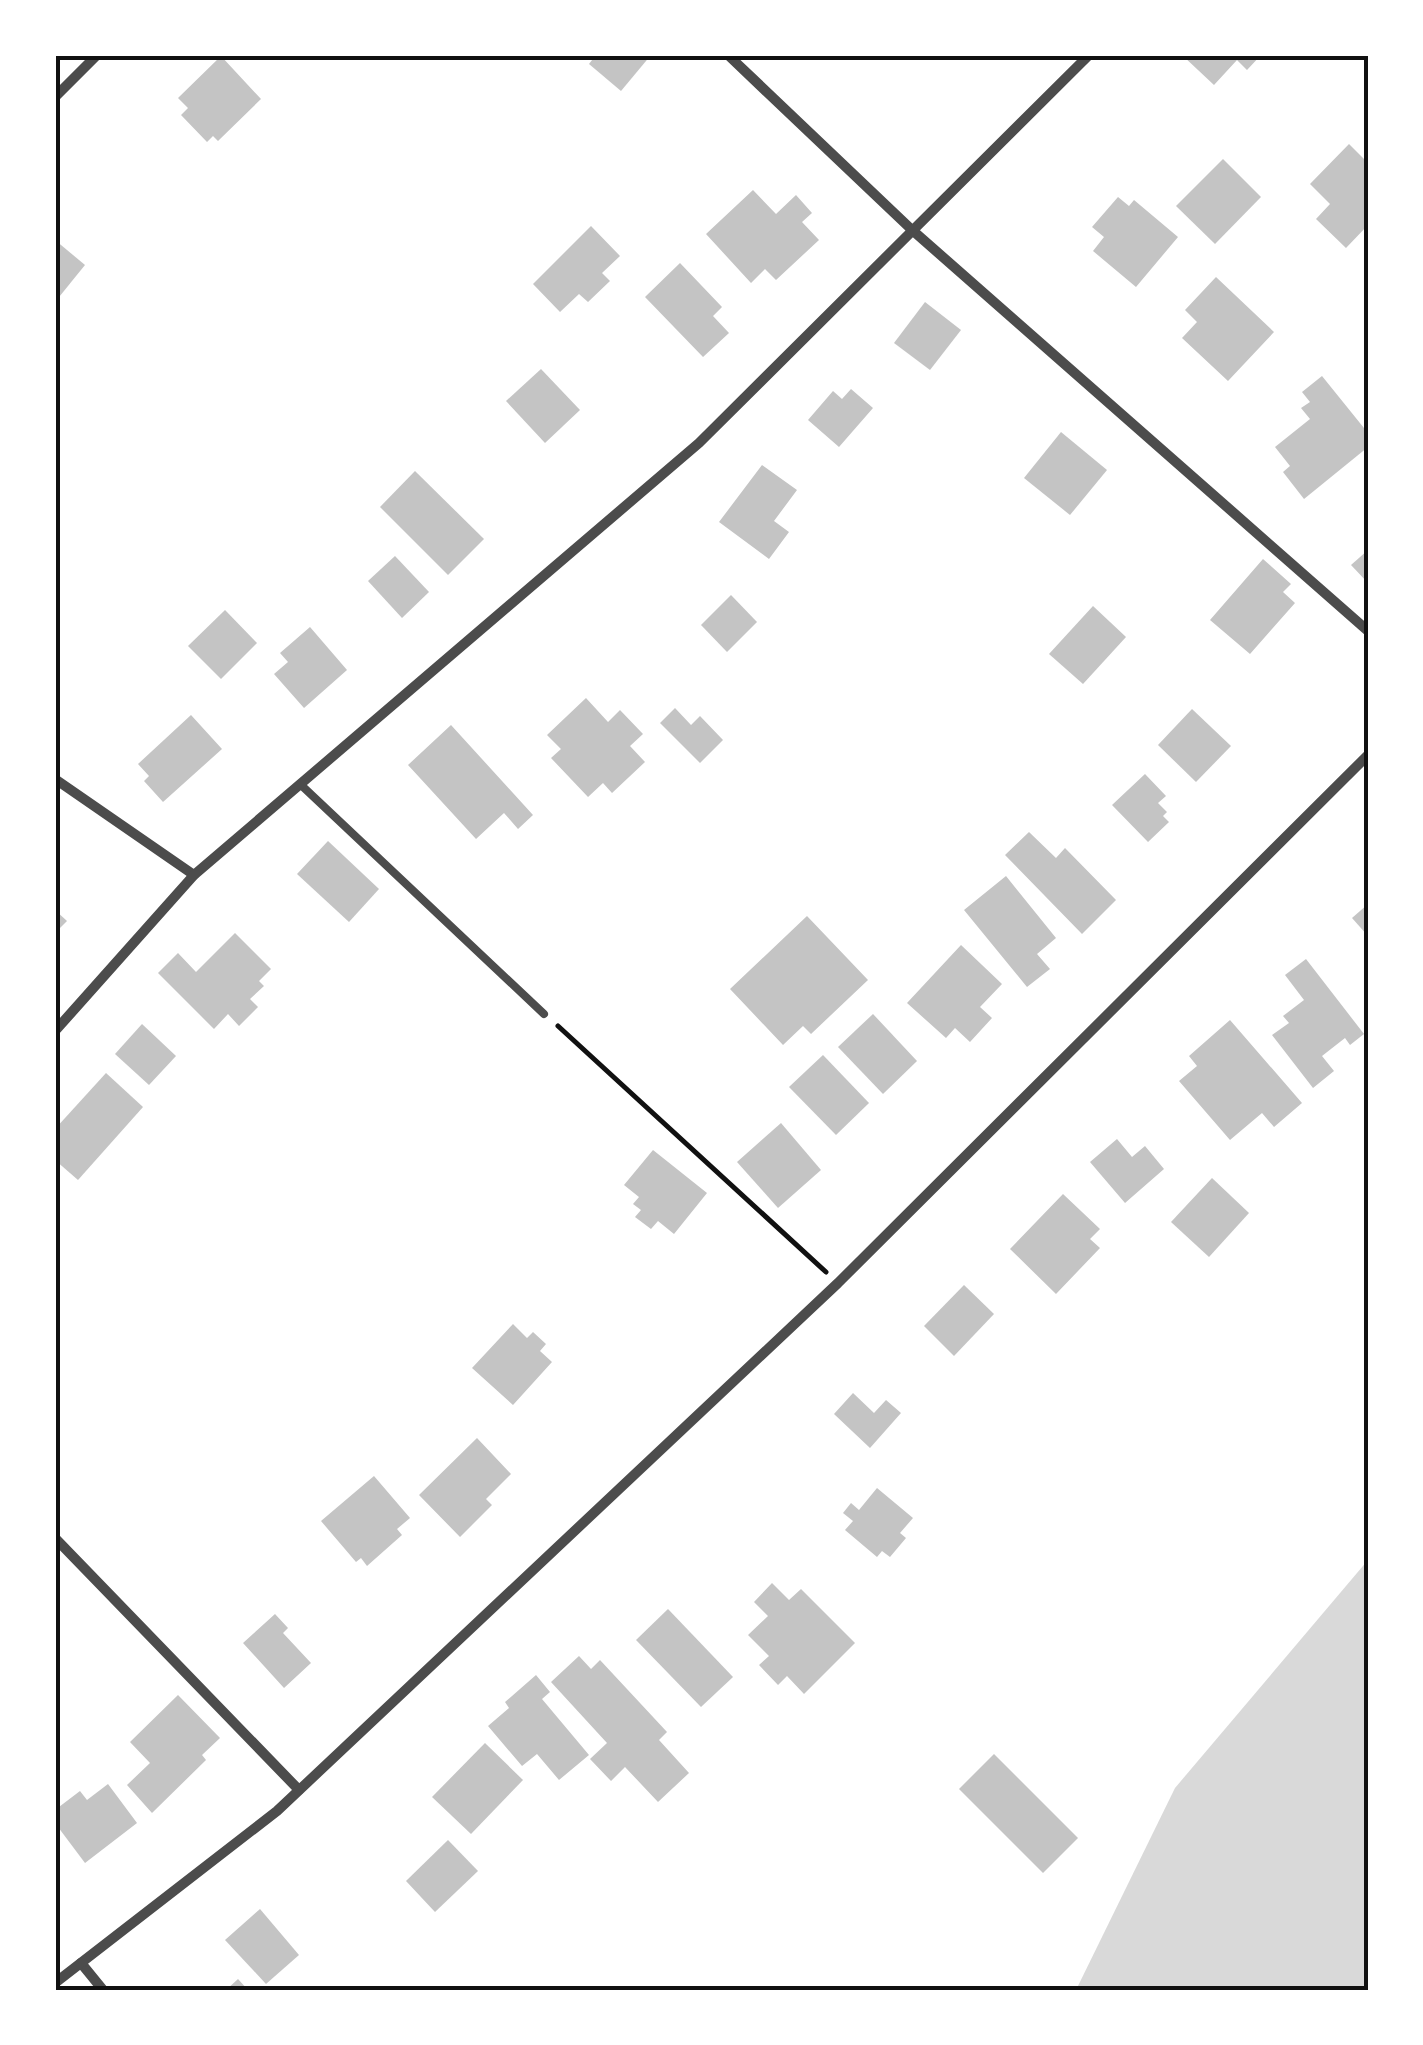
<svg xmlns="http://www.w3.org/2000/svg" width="1423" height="2045" font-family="'DejaVu Sans',sans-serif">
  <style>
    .water { fill: #d9d9d9 }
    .building { fill: #c4c4c4 }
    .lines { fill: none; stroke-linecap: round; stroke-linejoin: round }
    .path { stroke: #111; stroke-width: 5 }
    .service { stroke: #4c4c4c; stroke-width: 8 }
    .minor { stroke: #4c4c4c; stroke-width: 10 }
    .neatline { fill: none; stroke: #111; stroke-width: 4 }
  </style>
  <rect width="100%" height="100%" fill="#fff"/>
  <path class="water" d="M 1368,1560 L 1368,1990 L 1076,1990 L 1175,1788 Z"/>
  <g class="building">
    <path d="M 596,55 L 651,55 L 621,91 L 589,64 Z"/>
    <path d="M 1182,55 L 1261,55 L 1247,70 L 1237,60 L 1214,85 Z"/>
    <path d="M 221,56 L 261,99 L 218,141 L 213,136 L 207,142 L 181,115 L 188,108 L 178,98 Z"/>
    <path d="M 1349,144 L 1368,163 L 1368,225 L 1346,248 L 1316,219 L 1330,204 L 1310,184 Z"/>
    <path d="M 1223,159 L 1261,197 L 1215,244 L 1176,206 Z"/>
    <path d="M 753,190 L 776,214 L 796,195 L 812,213 L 802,222 L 819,240 L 776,280 L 765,269 L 751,283 L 706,234 Z"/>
    <path d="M 1118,197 L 1129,206 L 1134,200 L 1178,237 L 1136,287 L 1093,251 L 1104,237 L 1092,227 Z"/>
    <path d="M 591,226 L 620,256 L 602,273 L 610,281 L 588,302 L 579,294 L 560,312 L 533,284 Z"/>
    <path d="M 55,240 L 85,265 L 55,302 Z"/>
    <path d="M 680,263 L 722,307 L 713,316 L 729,333 L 703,357 L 645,297 Z"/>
    <path d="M 1216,277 L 1274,332 L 1228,381 L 1182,338 L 1197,322 L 1185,310 Z"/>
    <path d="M 925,302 L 961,330 L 930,370 L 894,343 Z"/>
    <path d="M 541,369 L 580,410 L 545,443 L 506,401 Z"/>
    <path d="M 1322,376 L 1368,433 L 1368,447 L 1304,499 L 1283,472 L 1290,466 L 1275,447 L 1310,419 L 1301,408 L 1310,402 L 1302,392 Z"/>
    <path d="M 851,389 L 873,408 L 839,447 L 808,420 L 833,391 L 842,399 Z"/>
    <path d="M 1061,432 L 1107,470 L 1070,515 L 1024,478 Z"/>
    <path d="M 762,465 L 797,490 L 774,521 L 789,532 L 769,559 L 719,522 Z"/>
    <path d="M 415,471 L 484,539 L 448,575 L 380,507 Z"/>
    <path d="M 1368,550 L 1368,583 L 1351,565 Z"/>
    <path d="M 395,556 L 429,592 L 402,618 L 368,581 Z"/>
    <path d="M 1263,559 L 1291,584 L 1283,592 L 1295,603 L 1250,654 L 1210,620 Z"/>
    <path d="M 731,595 L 757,622 L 727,652 L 701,625 Z"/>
    <path d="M 1093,606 L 1126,637 L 1083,684 L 1049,654 Z"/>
    <path d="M 225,610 L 257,643 L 221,679 L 188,646 Z"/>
    <path d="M 310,627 L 347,670 L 304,708 L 274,674 L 288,662 L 280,653 Z"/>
    <path d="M 586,698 L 608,722 L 620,710 L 643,734 L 630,746 L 645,762 L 612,793 L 603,783 L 588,797 L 551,758 L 561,749 L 547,735 Z"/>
    <path d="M 675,708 L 691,725 L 700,716 L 723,740 L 700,763 L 660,723 Z"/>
    <path d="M 1192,709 L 1231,746 L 1196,782 L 1158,745 Z"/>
    <path d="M 191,715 L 222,749 L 163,802 L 144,781 L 149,776 L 138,764 Z"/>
    <path d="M 451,725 L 533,815 L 518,829 L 504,813 L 476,839 L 408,765 Z"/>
    <path d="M 1145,774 L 1166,796 L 1158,803 L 1167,812 L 1163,816 L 1169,822 L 1148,842 L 1112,805 Z"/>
    <path d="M 1029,832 L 1056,858 L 1065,848 L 1116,900 L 1082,934 L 1005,855 Z"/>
    <path d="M 328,841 L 379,889 L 349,922 L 297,874 Z"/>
    <path d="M 1006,876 L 1056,938 L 1037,954 L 1050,969 L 1027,987 L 964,910 Z"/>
    <path d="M 1368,904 L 1368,936 L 1352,918 Z"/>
    <path d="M 55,910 L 67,921 L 55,933 Z"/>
    <path d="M 807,916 L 868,980 L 811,1034 L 803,1026 L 783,1045 L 730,989 Z"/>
    <path d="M 235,933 L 271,969 L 259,981 L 264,986 L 250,999 L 258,1007 L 239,1026 L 228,1014 L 214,1029 L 158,973 L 178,953 L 196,972 Z"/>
    <path d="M 961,945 L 1002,984 L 980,1007 L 992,1018 L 970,1042 L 955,1028 L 946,1038 L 907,1003 Z"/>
    <path d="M 1306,959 L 1364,1034 L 1350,1045 L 1345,1038 L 1322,1056 L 1334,1071 L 1313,1088 L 1272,1035 L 1289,1023 L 1283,1016 L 1304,1000 L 1285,975 Z"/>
    <path d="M 873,1014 L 917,1061 L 883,1094 L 838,1047 Z"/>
    <path d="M 1230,1020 L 1302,1103 L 1274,1127 L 1262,1113 L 1230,1140 L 1179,1081 L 1197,1066 L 1189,1056 Z"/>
    <path d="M 142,1024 L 176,1056 L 149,1085 L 115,1054 Z"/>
    <path d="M 823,1055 L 869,1103 L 836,1135 L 789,1087 Z"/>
    <path d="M 106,1073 L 143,1107 L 78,1180 L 55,1160 L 55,1129 Z"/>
    <path d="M 781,1123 L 821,1170 L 778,1208 L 737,1162 Z"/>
    <path d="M 1117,1139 L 1132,1157 L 1145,1146 L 1164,1169 L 1125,1203 L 1090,1162 Z"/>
    <path d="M 653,1150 L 707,1193 L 674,1234 L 658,1221 L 651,1229 L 635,1217 L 641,1210 L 633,1204 L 639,1197 L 624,1185 Z"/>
    <path d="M 1212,1178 L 1249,1213 L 1209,1257 L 1171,1222 Z"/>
    <path d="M 1063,1194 L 1100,1229 L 1090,1239 L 1100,1248 L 1056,1294 L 1010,1249 Z"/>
    <path d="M 964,1285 L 994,1314 L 954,1356 L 924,1326 Z"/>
    <path d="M 513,1324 L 527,1338 L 533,1332 L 546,1344 L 540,1351 L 552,1362 L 513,1405 L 472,1368 Z"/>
    <path d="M 853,1393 L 874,1413 L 886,1400 L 901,1413 L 870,1448 L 834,1414 Z"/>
    <path d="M 477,1438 L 511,1474 L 486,1499 L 492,1505 L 460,1537 L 419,1495 Z"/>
    <path d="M 374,1476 L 410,1518 L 397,1529 L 402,1535 L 367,1566 L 361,1558 L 356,1562 L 321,1521 Z"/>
    <path d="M 877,1488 L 913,1518 L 900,1533 L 906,1538 L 890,1557 L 882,1551 L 877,1557 L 845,1530 L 853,1521 L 843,1513 L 851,1503 L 859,1510 Z"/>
    <path d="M 772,1583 L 789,1600 L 801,1589 L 855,1643 L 804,1694 L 787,1676 L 778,1685 L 759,1665 L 769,1656 L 748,1635 L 768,1616 L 754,1602 Z"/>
    <path d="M 668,1609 L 733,1677 L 701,1707 L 636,1640 Z"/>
    <path d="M 275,1614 L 288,1628 L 283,1633 L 311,1663 L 284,1688 L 243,1643 Z"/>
    <path d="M 579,1656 L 591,1669 L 600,1660 L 667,1732 L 659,1740 L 689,1773 L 658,1802 L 625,1767 L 611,1781 L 590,1759 L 607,1743 L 551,1682 Z"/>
    <path d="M 536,1675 L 550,1692 L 542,1699 L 589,1755 L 559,1780 L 537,1754 L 522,1766 L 488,1726 L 509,1708 L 505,1702 Z"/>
    <path d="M 178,1695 L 220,1738 L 202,1755 L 206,1760 L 152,1813 L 127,1785 L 150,1763 L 130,1742 Z"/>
    <path d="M 485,1743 L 523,1780 L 471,1834 L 432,1797 Z"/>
    <path d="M 994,1754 L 1078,1838 L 1043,1873 L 959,1789 Z"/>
    <path d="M 108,1784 L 137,1823 L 85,1863 L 55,1823 L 55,1810 L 80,1791 L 87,1800 Z"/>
    <path d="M 448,1840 L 478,1871 L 435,1912 L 406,1881 Z"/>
    <path d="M 260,1909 L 299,1955 L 266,1984 L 225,1940 Z"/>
    <path d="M 238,1979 L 248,1990 L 226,1990 Z"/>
  </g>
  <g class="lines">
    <path class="path" d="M 558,1026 L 826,1272"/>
    <path class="service" d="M 300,784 L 544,1014"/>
    <g class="minor">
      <path d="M 728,55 L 911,229 L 1368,631"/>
      <path d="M 55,97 L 97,55"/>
      <path d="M 55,779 L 194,875"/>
      <path d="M 55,1031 L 194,875 L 699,443 L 1089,55"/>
      <path d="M 55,1538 L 299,1790"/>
      <path d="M 81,1963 L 103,1990"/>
      <path d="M 55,1983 L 277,1811 L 838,1283 L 1368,755"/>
    </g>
  </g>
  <rect width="1423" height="2045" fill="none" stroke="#ffffff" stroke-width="115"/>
  <rect x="58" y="58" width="1308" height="1930" class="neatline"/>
</svg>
